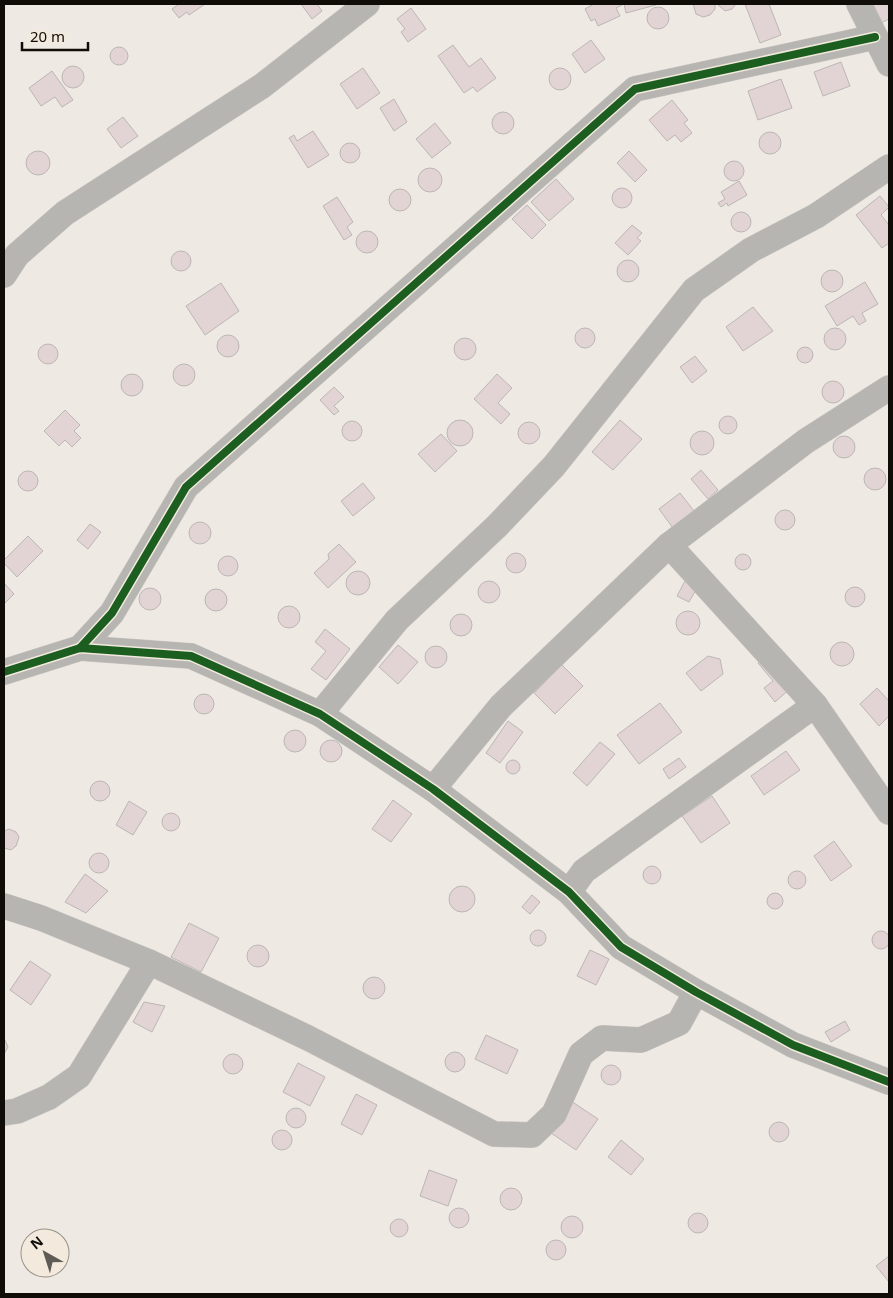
<svg xmlns="http://www.w3.org/2000/svg" width="893" height="1298" font-family="'Noto Sans',sans-serif">
  <style>
    .building { fill: #e2d4d5; stroke: #bcb6b4 }
    .lines { fill: none; stroke-linecap: round; stroke-linejoin: round }
    .minor-casing { stroke: #cac6c0; stroke-width: 26 }
    .minor { stroke: #b6b5b2; stroke-width: 25 }
    .cycleway-casing { stroke: #f3eadd; stroke-width: 11 }
    .cycleway { stroke: #1b5e20; stroke-width: 8 }
  </style>
  <rect width="100%" height="100%" fill="#eee9e2"/>
  <g class="building">
    <path d="M 179,4 L 205,4 L 189,15 L 187,12 L 179,18 L 172,9 Z"/>
    <path d="M 301,4 L 317,4 L 322,11 L 312,19 Z"/>
    <path d="M 591,4 L 622,4 L 622,5 L 616,8 L 620,16 L 598,26 L 595,19 L 591,21 L 585,9 L 592,5 Z"/>
    <path d="M 624,4 L 656,4 L 656,5 L 626,13 Z"/>
    <path d="M 693,4 L 715,4 L 715,9 L 710,15 L 703,17 L 696,14 Z"/>
    <path d="M 717,4 L 736,4 L 732,9 L 725,11 Z"/>
    <path d="M 745,4 L 769,4 L 781,35 L 760,43 Z"/>
    <path d="M 873,4 L 889,4 L 889,19 L 881,23 Z"/>
    <circle cx="658" cy="18" r="11"/>
    <path d="M 411,8 L 426,29 L 408,42 L 401,32 L 405,29 L 397,19 Z"/>
    <path d="M 591,40 L 605,59 L 585,73 L 572,54 Z"/>
    <path d="M 453,45 L 469,67 L 481,58 L 496,78 L 477,92 L 473,87 L 464,93 L 438,56 Z"/>
    <circle cx="119" cy="56" r="9"/>
    <path d="M 841,62 L 850,86 L 823,96 L 814,72 Z"/>
    <circle cx="73" cy="77" r="11"/>
    <circle cx="560" cy="79" r="11"/>
    <path d="M 363,68 L 380,93 L 357,109 L 340,84 Z"/>
    <path d="M 52,71 L 73,100 L 62,107 L 55,97 L 41,106 L 29,88 Z"/>
    <path d="M 781,79 L 792,108 L 758,120 L 748,91 Z"/>
    <path d="M 394,99 L 407,122 L 394,131 L 380,108 Z"/>
    <path d="M 672,100 L 688,120 L 684,123 L 692,133 L 681,142 L 675,135 L 667,141 L 649,120 Z"/>
    <circle cx="503" cy="123" r="11"/>
    <path d="M 123,117 L 138,136 L 121,148 L 107,129 Z"/>
    <path d="M 435,123 L 451,143 L 432,158 L 416,139 Z"/>
    <path d="M 313,131 L 329,155 L 308,168 L 289,138 L 294,135 L 297,141 Z"/>
    <circle cx="770" cy="143" r="11"/>
    <circle cx="350" cy="153" r="10"/>
    <circle cx="38" cy="163" r="12"/>
    <path d="M 629,151 L 647,170 L 635,182 L 617,163 Z"/>
    <circle cx="734" cy="171" r="10"/>
    <circle cx="430" cy="180" r="12"/>
    <path d="M 556,179 L 574,199 L 549,221 L 531,202 Z"/>
    <path d="M 739,181 L 747,195 L 728,206 L 727,203 L 721,207 L 718,203 L 725,199 L 721,192 Z"/>
    <circle cx="622" cy="198" r="10"/>
    <circle cx="400" cy="200" r="11"/>
    <path d="M 880,196 L 889,207 L 881,215 L 889,225 L 889,243 L 882,248 L 856,215 Z"/>
    <path d="M 337,197 L 353,222 L 347,227 L 352,235 L 344,240 L 323,206 Z"/>
    <path d="M 527,205 L 546,225 L 532,239 L 512,219 Z"/>
    <circle cx="741" cy="222" r="10"/>
    <path d="M 632,225 L 642,233 L 637,238 L 641,241 L 628,255 L 615,243 Z"/>
    <circle cx="367" cy="242" r="11"/>
    <circle cx="181" cy="261" r="10"/>
    <circle cx="628" cy="271" r="11"/>
    <circle cx="832" cy="281" r="11"/>
    <path d="M 865,282 L 878,304 L 862,313 L 866,321 L 859,325 L 853,316 L 837,326 L 825,306 Z"/>
    <path d="M 221,283 L 239,311 L 205,335 L 186,306 Z"/>
    <path d="M 753,307 L 773,331 L 743,351 L 726,327 Z"/>
    <circle cx="835" cy="339" r="11"/>
    <circle cx="585" cy="338" r="10"/>
    <circle cx="228" cy="346" r="11"/>
    <circle cx="465" cy="349" r="11"/>
    <circle cx="48" cy="354" r="10"/>
    <circle cx="805" cy="355" r="8"/>
    <path d="M 695,356 L 707,371 L 692,383 L 680,367 Z"/>
    <circle cx="184" cy="375" r="11"/>
    <circle cx="132" cy="385" r="11"/>
    <path d="M 497,374 L 512,388 L 498,403 L 510,414 L 501,424 L 474,399 Z"/>
    <circle cx="833" cy="392" r="11"/>
    <path d="M 334,387 L 344,397 L 334,406 L 339,411 L 334,415 L 320,400 Z"/>
    <path d="M 65,410 L 80,425 L 74,431 L 81,438 L 72,447 L 65,440 L 59,446 L 44,431 Z"/>
    <circle cx="728" cy="425" r="9"/>
    <path d="M 620,420 L 642,439 L 613,470 L 592,452 Z"/>
    <circle cx="460" cy="433" r="13"/>
    <circle cx="352" cy="431" r="10"/>
    <circle cx="529" cy="433" r="11"/>
    <circle cx="702" cy="443" r="12"/>
    <path d="M 441,434 L 457,451 L 435,472 L 418,454 Z"/>
    <circle cx="844" cy="447" r="11"/>
    <circle cx="875" cy="479" r="11"/>
    <path d="M 701,470 L 718,490 L 708,499 L 691,479 Z"/>
    <circle cx="28" cy="481" r="10"/>
    <path d="M 363,483 L 375,498 L 353,516 L 341,501 Z"/>
    <path d="M 680,493 L 694,511 L 673,528 L 659,509 Z"/>
    <circle cx="785" cy="520" r="10"/>
    <circle cx="200" cy="533" r="11"/>
    <path d="M 90,524 L 101,532 L 88,549 L 77,540 Z"/>
    <path d="M 28,536 L 43,551 L 17,577 L 4,563 L 4,560 Z"/>
    <path d="M 339,544 L 356,562 L 328,588 L 314,573 L 329,559 L 328,554 Z"/>
    <circle cx="516" cy="563" r="10"/>
    <circle cx="743" cy="562" r="8"/>
    <circle cx="228" cy="566" r="10"/>
    <circle cx="358" cy="583" r="12"/>
    <circle cx="489" cy="592" r="11"/>
    <path d="M 685,581 L 697,588 L 689,602 L 677,596 Z"/>
    <path d="M 4,583 L 14,594 L 4,604 Z"/>
    <circle cx="855" cy="597" r="10"/>
    <circle cx="150" cy="599" r="11"/>
    <circle cx="216" cy="600" r="11"/>
    <circle cx="289" cy="617" r="11"/>
    <circle cx="688" cy="623" r="12"/>
    <circle cx="461" cy="625" r="11"/>
    <path d="M 325,629 L 350,649 L 326,680 L 311,669 L 326,651 L 315,642 Z"/>
    <circle cx="842" cy="654" r="12"/>
    <path d="M 398,645 L 418,662 L 398,684 L 379,667 Z"/>
    <circle cx="436" cy="657" r="11"/>
    <path d="M 773,650 L 799,681 L 775,702 L 764,688 L 773,681 L 758,663 Z"/>
    <path d="M 708,656 L 720,659 L 723,674 L 701,691 L 686,673 Z"/>
    <path d="M 562,665 L 583,686 L 555,714 L 534,693 Z"/>
    <path d="M 877,688 L 889,701 L 889,716 L 879,726 L 860,704 Z"/>
    <circle cx="204" cy="704" r="10"/>
    <path d="M 660,703 L 682,732 L 639,764 L 617,735 Z"/>
    <path d="M 508,721 L 523,732 L 500,763 L 486,753 Z"/>
    <circle cx="295" cy="741" r="11"/>
    <circle cx="331" cy="751" r="11"/>
    <path d="M 600,742 L 615,754 L 587,786 L 573,773 Z"/>
    <path d="M 786,751 L 800,770 L 764,795 L 751,776 Z"/>
    <path d="M 679,758 L 686,767 L 669,779 L 663,769 Z"/>
    <circle cx="513" cy="767" r="7"/>
    <circle cx="100" cy="791" r="10"/>
    <path d="M 712,796 L 730,823 L 701,843 L 682,816 Z"/>
    <path d="M 393,800 L 412,814 L 391,842 L 372,829 Z"/>
    <path d="M 129,801 L 147,812 L 133,835 L 116,825 Z"/>
    <circle cx="171" cy="822" r="9"/>
    <path d="M 9,829 L 16,832 L 19,837 L 16,846 L 11,850 L 4,848 L 4,831 Z"/>
    <path d="M 834,841 L 852,866 L 831,881 L 814,856 Z"/>
    <circle cx="99" cy="863" r="10"/>
    <circle cx="652" cy="875" r="9"/>
    <circle cx="797" cy="880" r="9"/>
    <path d="M 85,874 L 108,891 L 86,913 L 65,902 Z"/>
    <circle cx="462" cy="899" r="13"/>
    <circle cx="775" cy="901" r="8"/>
    <path d="M 532,895 L 540,902 L 530,914 L 522,907 Z"/>
    <path d="M 189,923 L 219,938 L 201,972 L 171,957 Z"/>
    <circle cx="538" cy="938" r="8"/>
    <circle cx="881" cy="940" r="9"/>
    <circle cx="258" cy="956" r="11"/>
    <path d="M 590,950 L 609,959 L 596,985 L 577,976 Z"/>
    <path d="M 30,961 L 51,975 L 31,1005 L 10,990 Z"/>
    <circle cx="374" cy="988" r="11"/>
    <path d="M 144,1002 L 165,1006 L 152,1032 L 133,1022 Z"/>
    <path d="M 845,1021 L 850,1030 L 831,1042 L 825,1032 Z"/>
    <path d="M 486,1035 L 518,1050 L 507,1074 L 475,1059 Z"/>
    <path d="M 4,1038 L 8,1047 L 4,1054 Z"/>
    <circle cx="455" cy="1062" r="10"/>
    <circle cx="233" cy="1064" r="10"/>
    <path d="M 298,1063 L 325,1077 L 310,1106 L 283,1092 Z"/>
    <circle cx="611" cy="1075" r="10"/>
    <path d="M 356,1094 L 377,1105 L 362,1135 L 341,1124 Z"/>
    <path d="M 571,1101 L 598,1119 L 576,1150 L 551,1133 Z"/>
    <circle cx="296" cy="1118" r="10"/>
    <circle cx="779" cy="1132" r="10"/>
    <circle cx="282" cy="1140" r="10"/>
    <path d="M 621,1140 L 644,1159 L 631,1175 L 608,1157 Z"/>
    <path d="M 429,1170 L 457,1180 L 448,1206 L 420,1196 Z"/>
    <circle cx="511" cy="1199" r="11"/>
    <circle cx="459" cy="1218" r="10"/>
    <circle cx="698" cy="1223" r="10"/>
    <circle cx="572" cy="1227" r="11"/>
    <circle cx="399" cy="1228" r="9"/>
    <circle cx="556" cy="1250" r="10"/>
    <path d="M 889,1256 L 889,1282 L 876,1266 Z"/>
  </g>
  <g class="lines">
    <defs>
      <g id="minor">
        <path d="M 859,4 L 889,64"/>
        <path d="M 4,275 L 17,255 L 65,213 L 262,86 L 367,4"/>
        <path d="M 669,545 L 815,705 L 889,812"/>
        <path d="M 80,648 L 112,613 L 186,487 L 635,89 L 875,37"/>
        <path d="M 4,672 L 80,648 L 191,656 L 320,714 L 433,789 L 569,892 L 621,947 L 696,992 L 793,1045 L 889,1082"/>
        <path d="M 320,714 L 397,620 L 497,526 L 554,466 L 694,290 L 751,250 L 816,216 L 889,167"/>
        <path d="M 433,789 L 501,706 L 669,545 L 806,441 L 889,388"/>
        <path d="M 569,892 L 584,871 L 815,705"/>
        <path d="M 4,906 L 41,918 L 149,962 L 308,1038 L 494,1134 L 532,1135 L 554,1114 L 581,1054 L 602,1038 L 641,1040 L 679,1023 L 696,992"/>
        <path d="M 4,1113 L 17,1111 L 49,1097 L 79,1076 L 149,962"/>
      </g>
    </defs>
    <use href="#minor" class="minor-casing"/>
    <use href="#minor" class="minor"/>
    <defs>
      <g id="cycleway">
        <path d="M 80,648 L 112,613 L 186,487 L 635,89 L 875,37"/>
        <path d="M 4,672 L 80,648 L 191,656 L 320,714 L 433,789 L 569,892 L 621,947 L 696,992 L 793,1045 L 889,1082"/>
      </g>
    </defs>
    <use href="#cycleway" class="cycleway-casing"/>
    <use href="#cycleway" class="cycleway"/>
  </g>
  <rect width="893" height="1298" fill="none" stroke="#100d09" stroke-width="10"/>
  <g transform="translate(45 1253) rotate(321)"><circle r="24" fill="#f3eadd" stroke="#989288"/>
  <path d="M0-4L9 19L0 12L-9 19Z" fill="#5e5a55"/>
  <text y="-8" font-size="14" font-weight="bold" text-anchor="middle" fill="#100d09">N</text>
  </g>
  <path d="M22 42v8h66v-8" fill="none" stroke="#100d09" stroke-width="2.5"/>
  <text x="30" y="42" font-size="15" fill="#100d09" stroke="#f3eadd" stroke-width="4" paint-order="stroke">20 m</text>
</svg>
